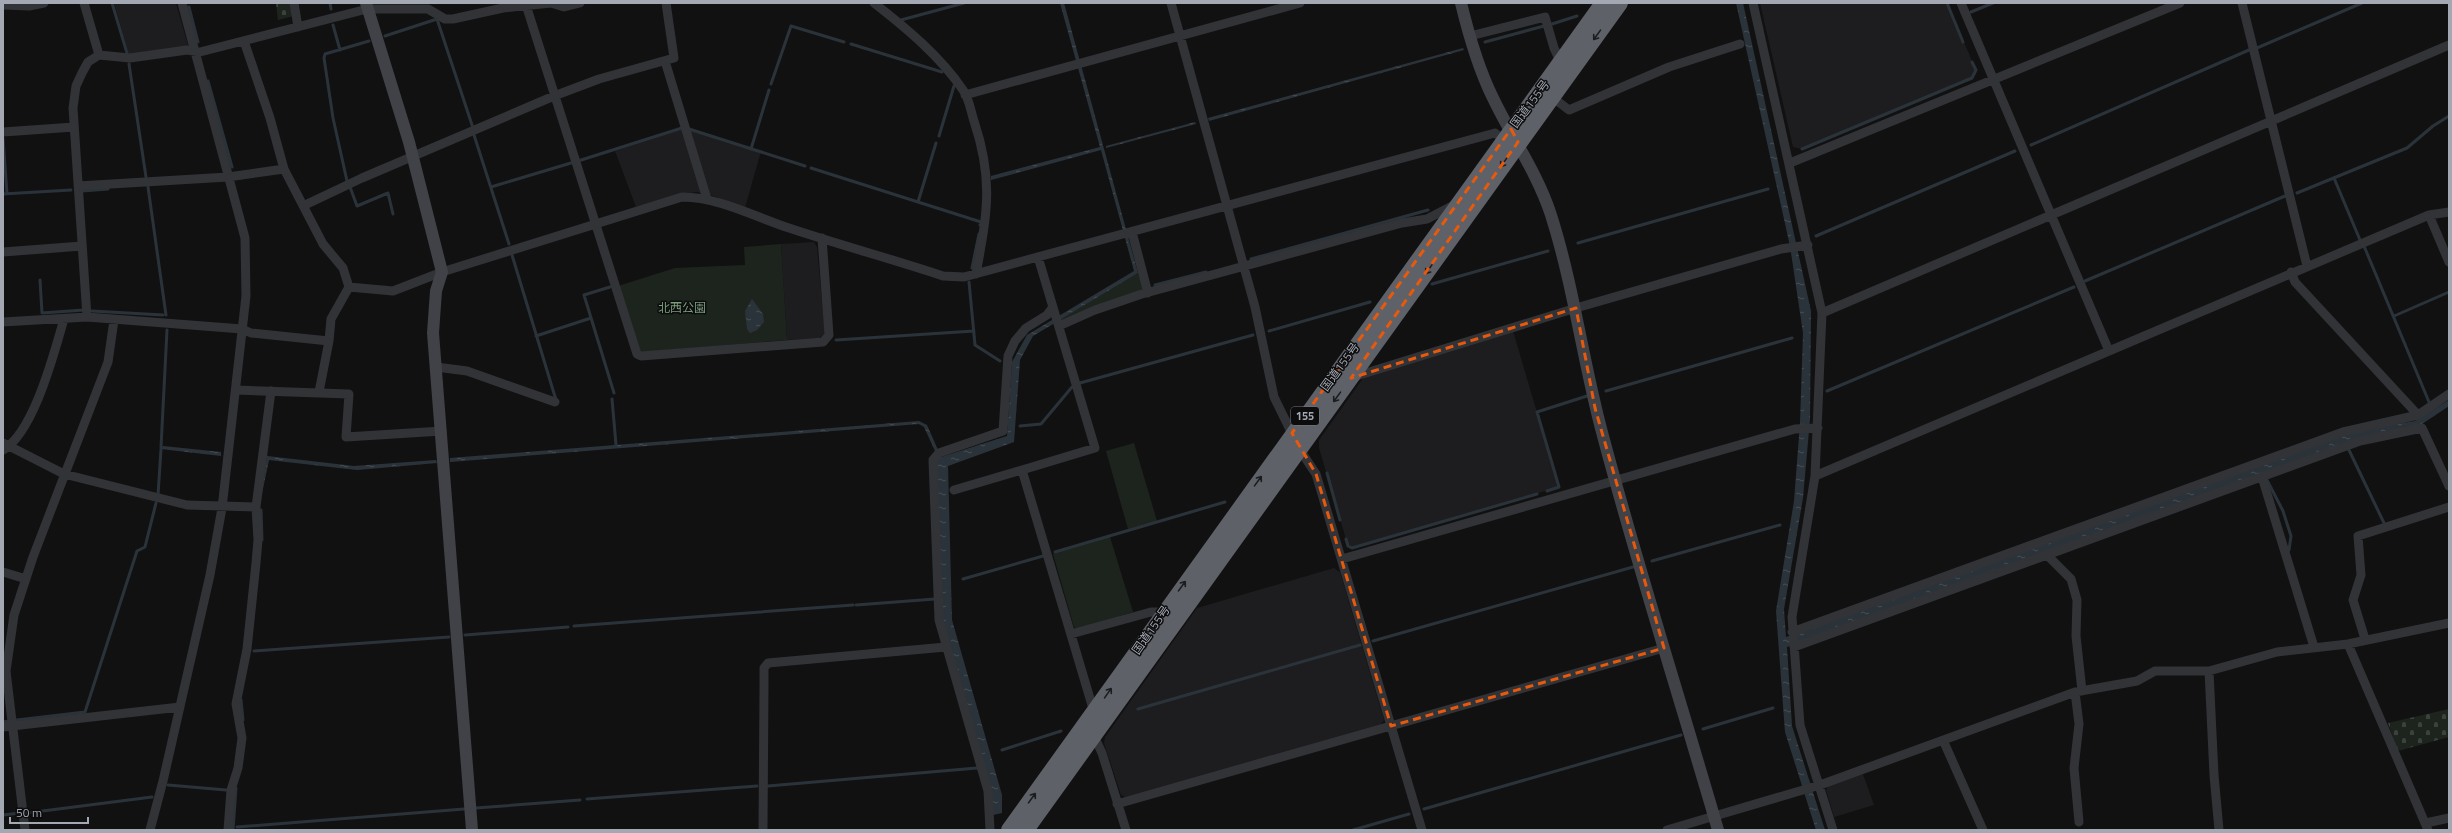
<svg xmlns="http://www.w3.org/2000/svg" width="2452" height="833" viewBox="0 0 2452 833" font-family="'Titillium Web','Noto Sans JP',sans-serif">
<defs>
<pattern id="cemetery-stones" width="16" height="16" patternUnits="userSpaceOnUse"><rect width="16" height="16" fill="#1d241e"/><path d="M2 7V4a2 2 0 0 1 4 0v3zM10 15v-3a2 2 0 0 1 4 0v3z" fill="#3b413c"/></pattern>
<pattern id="water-ripples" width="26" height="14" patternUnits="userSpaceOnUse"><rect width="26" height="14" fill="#2b333a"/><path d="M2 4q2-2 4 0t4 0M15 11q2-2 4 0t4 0" fill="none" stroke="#474e54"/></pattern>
</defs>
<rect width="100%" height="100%" fill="#111112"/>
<path fill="#1d1d1f" d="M114,3H176L188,45L185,48L129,55Z
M1760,3H1947L1976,70L1972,78L1802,149L1793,147Z
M687,127L761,151L745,208L708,194Z
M683,129L704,194L697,192L680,194L636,207L615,151Z
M814,242L817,247L825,333L819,338L787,340L781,244Z
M1513,331L1559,487L1352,548L1348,546L1319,448V440L1366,374Z
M1334,568L1340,572L1384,720L1381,724L1127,798L1121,795L1104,743L1105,737L1197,608Z
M1863,774L1874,805L1834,817L1826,790L1829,785Z"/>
<path fill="#1d241e" d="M781,244L787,340L643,352L638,349L618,286L675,268L745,265L744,247Z
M1138,273L1145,290L1062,323L1061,319Z
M1134,443L1157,521L1128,529L1106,451Z
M1110,537L1133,612L1078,629L1074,627L1053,554Z"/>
<path fill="url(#cemetery-stones)" d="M276,3H290L293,16L278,20Z
M2449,709V737L2398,751L2388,723Z"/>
<path fill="url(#water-ripples)" d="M1060,3H1064L1138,273L1033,336L1020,360L1014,442L948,466L952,620L1002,795V813L993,815L941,622L935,459L1007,436L1012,362L1027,335L1134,271L1101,150L991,180V176L1100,147Z
M1736,3H1743L1811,311L1810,419L1803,498L1784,609L1786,637L2356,431L2415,421L2449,400V406L2419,426L2359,438L1787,647L1792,726L1825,830H1816L1785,732L1776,611L1794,501L1800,423L1803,333L1790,246Z
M1463,48L1464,50L1209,121L1208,118Z
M1195,122L1196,124L1106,148V146Z
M752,299L763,314L764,322L757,330L750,333L747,329L745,311Z
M919,421L927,425L938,450L935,451L924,427L919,424L450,462V458Z
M163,446L221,452V456L161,449Z
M267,456L354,466L436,460L437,463L357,470L269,460L261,498Z"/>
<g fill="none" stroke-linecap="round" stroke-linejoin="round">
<path stroke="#2b333a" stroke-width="3" d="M112,3L127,53
M330,3L331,9
M1947,3L1963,42
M189,7L198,42
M1971,12L1993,3
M901,20L964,3
M1552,24L1577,16
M333,25L340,50
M385,36L437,19L473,128
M1485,42L1544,26
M851,44L942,72
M2257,48L2362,3
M129,64L146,177
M208,81L232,167
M771,84L791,26L844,42
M689,129L805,166
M474,135L509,244
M939,136L954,86
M3,138L7,194
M2031,145L2249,50
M751,149L769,90
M1802,149L1972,78L1976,70L1972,62
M578,161L682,128
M811,168L981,222L980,225
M2334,178L2360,240
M347,181L333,118L324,58L325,54L369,41
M148,187L166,315
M350,187L357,206L388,193L393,214
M491,187L571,163
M82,191L108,189
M2297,193L2407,148L2433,126L2449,116
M3,194L71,190
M918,202L936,143
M1816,236L2015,151
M1578,243L1768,189
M2364,246L2429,402
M512,255L556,400
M1251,259L1428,210
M972,268L979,234
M40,280L42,313L84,310
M2085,281L2285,196
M969,282L975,345L1000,361
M1432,284L1548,251
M1155,285L1206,272
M610,287L584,295L614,393
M92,311L163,315
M2394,316L2449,292
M1269,331L1370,302
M536,336L591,318
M836,340L974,331
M1080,383L1253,335
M1606,391L1792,338
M1827,391L2074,287
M612,399L616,445
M1020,426L1041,424L1072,387
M161,447L167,330
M2348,448L2384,523
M1327,473L1340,520
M2267,480L2283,511L2291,536L2289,550
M1547,491L1559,487L1537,412L1587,396
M158,495L161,449
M261,510L262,540
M1346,539L1348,546L1352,548L1537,494
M1055,552L1225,502
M1652,561L1780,525
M963,579L1043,556
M856,605L935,599
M574,626L853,605
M465,635L568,627
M1373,641L1633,567
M254,651L449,637
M241,700L243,720
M1138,709L1360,645
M17,720L85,712L137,551L145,547L156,503
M3,722L9,721
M1703,729L1773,708
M1002,750L1061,731
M168,785L226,790
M768,786L977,768
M587,799L757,786
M476,808L580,800
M1424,809L1681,735
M27,813L152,797
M3,815L20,813
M237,827L464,809
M233,830L236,788
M1353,830L1409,814"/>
<path stroke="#323337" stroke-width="9" d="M84,3L99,55
M294,3L298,27
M874,3C906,28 940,56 963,90C969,98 971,112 974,121C994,181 987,214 976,274
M1171,3L1255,307L1274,397L1300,450L1316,474L1422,830
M1753,3L1822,313L1815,476L1792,617L1800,725L1833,830
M1961,3L2109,351
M2242,3L2307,266
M3,5L29,6L44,3
M526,5L637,354L641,356L823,342L829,335L822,238
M1470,36L1545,17L1554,48L1561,63
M244,41L270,118L284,169L323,244L343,268L349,287
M665,61L707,199
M965,95L1300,3
M1552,97L1569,110L1669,67L1740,44
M3,132L74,127
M1790,163L2180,3
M78,186L228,177L284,169
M305,205L362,178L554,96L599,79L674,58L666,3
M2429,215L2449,262
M1132,232L1148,293
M3,252L82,246
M1038,257L1095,448L1022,470L1094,712
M2291,272L2295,282L2418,415L2449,394
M1822,313L2449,45
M87,317L73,108L76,86L82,73L88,62L99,55L130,58L187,50L200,52L367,9H428L445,19H453L503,8L551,3L564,7L580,3
M3,322L87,317L242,329L251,333L329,341L331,319L349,287L393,291L442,272L682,197C719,197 755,217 789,228C840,245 892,259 943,276L964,277L1495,133L1503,139
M1059,326L1095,310L1142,294L1402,223L1427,219L1454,205
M436,367L467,371L555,402
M1353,377L1576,308L1781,249L1808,245
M236,390L349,394L346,437L442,431
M319,392L329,341
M3,443L64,474L187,505L256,507L258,540L256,563L247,649L236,704L242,738L238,768L231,790L228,830
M3,450C34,432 54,353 64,319
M1815,476L2429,215L2449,212
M2262,477L2314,647
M954,490L1022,470
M256,507L271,391
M2047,555L2071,579L2077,600L2076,636L2082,691
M1342,559L1795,429L1818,428
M3,572L26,579
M1792,632L2343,432L2418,415
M1071,634L1151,612H1164
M2365,639L2353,600L2361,575L2358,536L2449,507
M2348,644L2428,830
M1794,647L2360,441L2422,428L2449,486
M2209,671L2214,775L2219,830
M2075,692L2079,724L2074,768L2079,822
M3,727L180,707
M1094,736L1102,753L1126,830
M1943,740L1983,830
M1117,804L1664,648
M2426,823L2449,818
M25,830L6,671L14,615L33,557L108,362L114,320
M150,830L163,781L210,575L222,508L246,296L245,238L182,3
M763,830L764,685V668L768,663L946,647
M990,830L988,791L939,620L933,460L939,453L1003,431L1008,356L1015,341L1026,328L1047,315L1053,307
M1667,830L1820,785L2075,692L2137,681L2155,671H2209L2277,652L2348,644L2449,623"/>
<path stroke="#404247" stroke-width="12" d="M366,3L409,142L442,272L436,291L433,333L472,830
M1461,3C1469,36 1478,68 1493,98C1512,138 1537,172 1551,215C1574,287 1583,363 1603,436C1638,568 1680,699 1718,830"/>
<path stroke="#5e6168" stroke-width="16" d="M1009,830L1603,3
M1026,830L1620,3"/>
</g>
<defs><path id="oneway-shaft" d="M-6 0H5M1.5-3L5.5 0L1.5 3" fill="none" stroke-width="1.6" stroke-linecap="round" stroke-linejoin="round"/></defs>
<g stroke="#1c1d1f">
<use href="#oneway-shaft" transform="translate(1597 35) rotate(126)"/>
<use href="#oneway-shaft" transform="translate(1504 162) rotate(125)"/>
<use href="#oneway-shaft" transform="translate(1429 269) rotate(125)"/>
<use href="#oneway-shaft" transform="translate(1337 397) rotate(126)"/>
<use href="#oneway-shaft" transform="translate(1258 481) rotate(-54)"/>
<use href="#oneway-shaft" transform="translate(1182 586) rotate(-54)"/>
<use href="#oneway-shaft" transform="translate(1108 693) rotate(-55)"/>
<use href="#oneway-shaft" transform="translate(1032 798) rotate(-54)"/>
</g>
<path fill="none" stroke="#e8590c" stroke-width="3" stroke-dasharray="8 5" stroke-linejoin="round" d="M1511,129L1518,142L1351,378L1576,308L1595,408L1664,648L1391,726L1316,474L1292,433Z"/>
<g text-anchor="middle" stroke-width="3" stroke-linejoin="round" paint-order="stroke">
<rect fill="#0c0c0d" stroke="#767980" stroke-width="1" x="1291" y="407" width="28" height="18" rx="3"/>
<g font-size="11" font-weight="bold" fill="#a3a8b2">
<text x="1305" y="420">155</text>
</g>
<g font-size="12" fill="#a3a8b2" stroke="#0c0c0d">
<text transform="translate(1530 104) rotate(-53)" y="4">国道155号</text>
<text transform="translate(1340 367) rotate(-54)" y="4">国道155号</text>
<text transform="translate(1151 630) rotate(-55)" y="4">国道155号</text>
</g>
<g font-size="12" fill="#7a9c7c" stroke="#0c0c0d">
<text x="682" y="312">北西公園</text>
</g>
</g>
<rect width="2452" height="833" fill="none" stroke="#a3a8b2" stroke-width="8"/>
<path d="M10 817v6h78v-6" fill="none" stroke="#a3a8b2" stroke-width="2"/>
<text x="16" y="817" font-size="12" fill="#a3a8b2" stroke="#0c0c0d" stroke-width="3" paint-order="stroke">50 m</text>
</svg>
